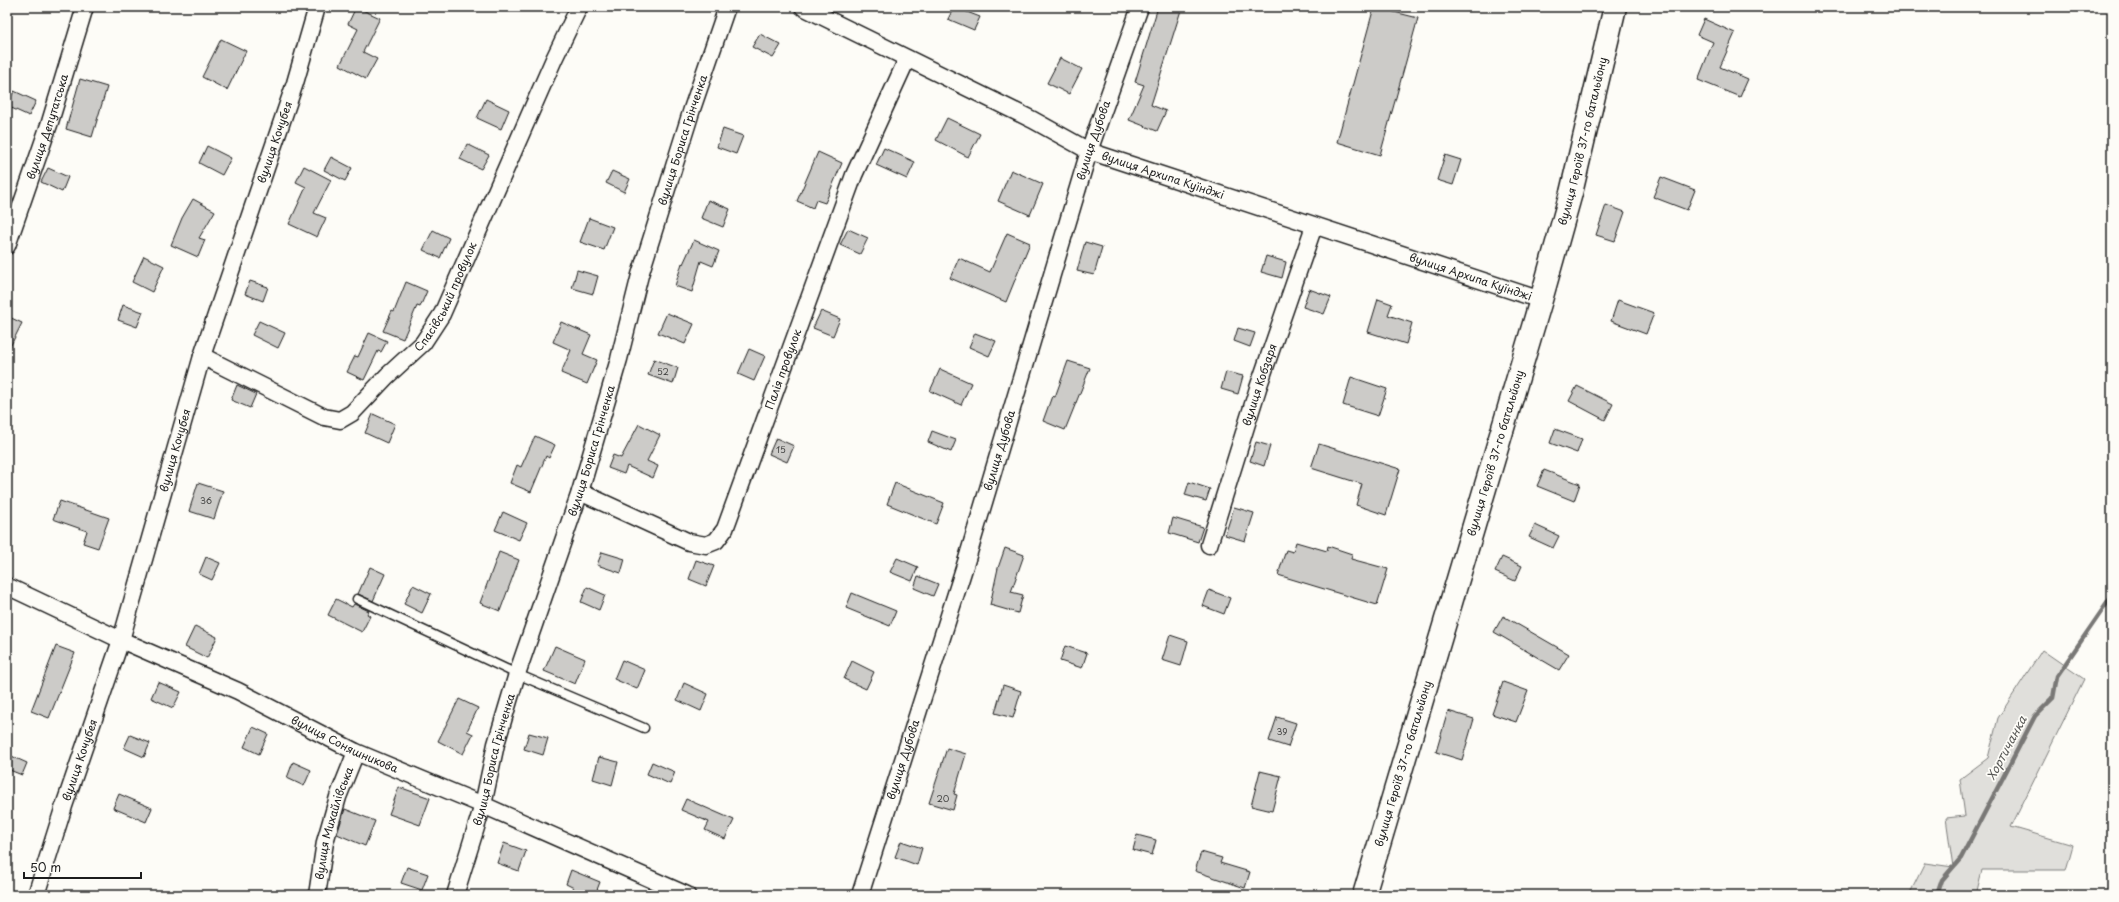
<svg xmlns="http://www.w3.org/2000/svg" width="2119" height="902" viewBox="0 0 2119 902" font-family="'Playpen Sans',sans-serif">
<rect width="100%" height="100%" fill="#fdfcf7"/>
<filter id="ink" filterUnits="userSpaceOnUse"><feTurbulence type="fractalNoise" baseFrequency=".025" numOctaves="2"/><feDisplacementMap in="SourceGraphic" scale="8" xChannelSelector="R" yChannelSelector="G"/><feConvolveMatrix kernelMatrix="1 2 1 2 8 2 1 2 1" color-interpolation-filters="sRGB"/></filter>
<g filter="url(#ink)">
<path fill="#e0dfdb" stroke="#7e7e7c" d="M2042,650L2084,679L2011,827L2073,845L2066,870H1982L1976,895H1909L1925,863L1953,867L1946,818L1965,816L1960,779L1988,758L1998,718Z"/>
<g fill="none" stroke-linecap="round" stroke-linejoin="round">
<path stroke="#797876" stroke-width="4.5" d="M1937,895L1942,880L1961,858L2035,716L2053,698L2057,676L2112,596"/>
</g>
<path fill="#cccbc8" stroke="#1c1c1c" d="M356,7L380,18L363,52L377,59L366,79L340,65L358,29L348,24Z
M954,7L980,17L974,30L948,19Z
M1158,7H1182L1151,105L1166,111L1157,131L1129,120L1144,85L1135,82Z
M1374,7L1418,18L1380,155L1337,142Z
M1704,19L1735,33L1720,67L1748,79L1740,97L1698,80L1713,42L1697,35Z
M760,34L781,45L773,58L752,47Z
M221,39L246,51L227,90L202,77Z
M1060,58L1082,69L1069,94L1047,83Z
M80,79L107,87L92,137L66,129Z
M14,91L36,101L29,116L7,106Z
M486,99L509,110L501,129L477,118Z
M947,118L980,134L968,157L936,140Z
M723,129L743,136L736,154L717,147Z
M467,144L489,155L481,169L460,159Z
M207,146L231,158L222,175L199,163Z
M884,148L915,162L907,179L876,165Z
M818,152L842,163L825,203L816,200L813,208L797,201Z
M1445,155L1461,160L1453,185L1437,180Z
M331,157L352,168L345,181L324,170Z
M304,166L331,180L314,213L326,218L317,237L289,224L306,187L296,182Z
M48,168L68,177L62,192L41,182Z
M1011,170L1043,184L1030,215L998,201Z
M612,171L630,179L624,192L606,183Z
M1661,177L1695,190L1687,210L1653,197Z
M193,199L215,211L199,238L205,240L198,257L171,245L182,218Z
M708,200L730,209L723,227L701,218Z
M1606,205L1625,212L1615,241L1596,235Z
M589,218L613,227L604,250L580,242Z
M848,229L868,238L860,254L840,245Z
M433,230L449,238L440,258L423,250Z
M1007,233L1030,243L1006,302L950,278L959,258L990,272Z
M694,240L719,251L713,266L701,261L692,292L675,286L682,263L683,264Z
M1085,242L1102,247L1094,275L1077,271Z
M144,256L164,266L152,292L132,282Z
M1266,256L1286,262L1282,278L1261,272Z
M577,270L598,276L593,294L572,288Z
M250,281L268,287L263,301L245,294Z
M406,282L427,291L420,307L417,306L403,339L383,331L392,311L394,312Z
M1309,289L1331,297L1324,314L1303,307Z
M1378,299L1392,304L1388,315L1412,323L1406,344L1368,332Z
M1618,300L1654,313L1646,334L1611,321Z
M123,305L143,312L137,327L118,320Z
M821,311L840,319L833,336L813,328Z
M667,313L694,324L685,344L658,333Z
M7,316L22,323L7,353Z
M259,321L285,333L278,348L252,335Z
M561,322L591,335L583,354L597,360L587,384L561,373L571,350L553,342Z
M1238,328L1255,333L1250,347L1234,341Z
M369,333L387,341L381,352L378,351L364,380L347,372L355,356L358,357Z
M975,333L996,341L989,356L969,347Z
M749,349L765,356L754,381L738,374Z
M654,359L678,368L673,384L648,375Z
M1068,361L1090,368L1065,430L1043,421L1052,396L1055,397Z
M940,369L971,383L961,405L930,391Z
M1226,372L1243,376L1238,394L1221,389Z
M1351,377L1387,389L1378,416L1343,405Z
M237,385L256,394L250,408L231,400Z
M1577,386L1613,404L1605,420L1569,401Z
M373,414L395,424L387,443L365,433Z
M639,424L660,435L647,461L658,466L653,478L627,466L624,474L608,468L613,455L621,458Z
M1555,429L1582,439L1577,453L1550,443Z
M932,431L956,440L951,452L928,442Z
M535,436L555,445L549,458L546,456L531,492L510,483L517,465L521,467Z
M776,438L794,446L787,462L769,454Z
M1256,442L1270,446L1264,466L1250,461Z
M1319,444L1400,469L1386,515L1356,505L1362,484L1311,468Z
M1544,470L1580,484L1574,501L1537,486Z
M1189,482L1210,489L1206,501L1185,495Z
M198,483L223,491L214,519L189,511Z
M895,483L944,503L936,524L887,504Z
M60,501L109,518L98,548L83,543L87,531L53,519Z
M1234,507L1254,513L1245,541L1225,535Z
M503,512L527,523L519,540L495,530Z
M1173,518L1203,527L1198,542L1169,533Z
M1535,525L1559,536L1553,548L1529,537Z
M1296,542L1327,551L1328,546L1352,554L1351,559L1388,569L1377,605L1278,575L1286,550L1293,552Z
M1005,548L1024,555L1011,592L1023,595L1018,613L990,605L998,568Z
M499,552L519,560L500,611L480,603Z
M602,552L625,559L621,573L597,565Z
M206,557L220,563L212,580L199,574Z
M1502,557L1522,566L1515,581L1495,572Z
M897,558L918,567L912,581L890,572Z
M696,560L714,566L706,586L689,579Z
M370,567L385,574L373,601L358,594Z
M918,576L938,584L933,596L914,588Z
M413,585L431,594L422,613L404,604Z
M587,587L605,595L599,610L581,602Z
M1209,590L1230,598L1224,614L1203,606Z
M852,593L896,611L890,626L846,608Z
M336,599L352,607L354,604L369,611L367,614L370,616L362,632L328,615Z
M1503,616L1569,654L1559,670L1494,632Z
M195,626L217,637L207,658L185,647Z
M1170,635L1188,641L1181,666L1162,660Z
M56,646L75,653L49,718L31,711Z
M555,646L585,659L575,684L544,671Z
M1065,646L1087,653L1082,668L1060,661Z
M622,660L645,670L637,689L614,679Z
M852,661L874,672L866,689L844,679Z
M158,682L181,692L173,708L151,698Z
M1503,682L1528,691L1516,722L1492,714Z
M684,683L708,694L701,711L677,700Z
M1003,685L1021,691L1013,718L995,713Z
M459,699L478,708L467,731L473,734L463,754L438,741Z
M1448,711L1474,719L1462,760L1436,752Z
M1277,717L1296,723L1288,747L1269,741Z
M253,727L268,734L259,754L244,747Z
M529,733L548,738L543,755L524,749Z
M130,735L150,743L144,757L124,748Z
M947,748L966,754L954,794L957,795L953,810L929,803Z
M7,754L27,763L22,775L7,769Z
M599,757L618,762L612,785L593,779Z
M293,762L311,770L304,786L287,778Z
M652,762L675,772L670,784L647,774Z
M1260,771L1281,776L1272,811L1251,806Z
M399,787L430,798L420,825L389,814Z
M119,794L152,808L146,822L113,808Z
M686,799L734,820L725,839L705,830L709,822L681,810Z
M345,809L375,821L365,846L337,834Z
M1137,835L1156,840L1152,855L1133,850Z
M901,841L922,848L917,865L895,857Z
M504,843L526,851L519,871L497,863Z
M1201,852L1222,858L1220,863L1250,872L1245,888L1195,871Z
M407,867L428,874L422,890L401,883Z
M571,870L600,882L595,895H571L574,888L566,884Z"/>
<g fill="none" stroke-linecap="round" stroke-linejoin="round">
<defs>
<path id="lane" d="M357,599L517,674L644,728"/>
<g id="street">
<path id="s1" d="M803,7L1033,120L1089,151L1541,300"/>
<path id="s2" d="M7,246L50,122L85,7"/>
<path id="s3" d="M202,356L324,417L340,420L352,413L387,376L423,343L442,314L554,59L579,7"/>
<path id="s4" d="M580,492L689,542L706,545L716,541L725,529L854,175L907,59"/>
<path id="s5" d="M1209,545L1258,388L1314,226"/>
<path id="s6" d="M7,586L121,640L238,691L356,752L483,805L687,895"/>
<path id="s7" d="M36,895L64,806L121,640L202,356L295,83L317,7"/>
<path id="s8" d="M317,895L325,842L338,797L356,752"/>
<path id="s9" d="M455,895L483,805L496,744L517,674L580,492L619,359L640,275L692,109L727,7"/>
<path id="s10" d="M860,895L967,559L1089,151L1140,7"/>
</g>
<g id="secondary">
<path id="s11" d="M1364,895L1541,300L1571,193L1615,7"/>
</g>
</defs>
<use href="#lane" stroke="#1c1c1c" stroke-width="11"/>
<use href="#street" stroke="#1c1c1c" stroke-width="19"/>
<use href="#secondary" stroke="#1c1c1c" stroke-width="25"/>
<use href="#lane" stroke="#fdfcf7" stroke-width="8"/>
<use href="#street" stroke="#fdfcf7" stroke-width="16"/>
<use href="#secondary" stroke="#fdfcf7" stroke-width="22"/>
</g>
</g>
<g text-anchor="middle" stroke-width="3.5" stroke-linejoin="round" paint-order="stroke">
<g font-size="9" fill="#484847">
<text x="663" y="375">52</text>
<text x="781" y="453">15</text>
<text x="206" y="504">36</text>
<text x="1282" y="735">39</text>
<text x="943" y="802">20</text>
</g>
<g font-size="11" fill="#1c1c1c" stroke="#fdfcf7">
<text dy="4" stroke="none"><textPath href="#s2" startOffset="126">вулиця Депутатська</textPath></text>
<text dy="4" stroke="none"><textPath href="#s9" startOffset="789">вулиця Бориса Грінченка</textPath></text>
<text dy="4" stroke="none"><textPath href="#s10" startOffset="790">вулиця Дубова</textPath></text>
<text dy="4" stroke="none"><textPath href="#s11" startOffset="785">вулиця Героїв 37-го батальйону</textPath></text>
<text dy="4" stroke="none"><textPath href="#s7" startOffset="790">вулиця Кочубея</textPath></text>
<text dy="4" stroke="none"><textPath href="#s1" startOffset="398">вулиця Архипа Куїнджі</textPath></text>
<text dy="4" stroke="none"><textPath href="#s1" startOffset="722">вулиця Архипа Куїнджі</textPath></text>
<text dy="4" stroke="none"><textPath href="#s3" startOffset="318">Спасівський провулок</textPath></text>
<text dy="4" stroke="none"><textPath href="#s4" startOffset="333">Палія провулок</textPath></text>
<text dy="4" stroke="none"><textPath href="#s5" startOffset="168">вулиця Кобзаря</textPath></text>
<text dy="4" stroke="none"><textPath href="#s7" startOffset="466">вулиця Кочубея</textPath></text>
<text dy="4" stroke="none"><textPath href="#s9" startOffset="465">вулиця Бориса Грінченка</textPath></text>
<text dy="4" stroke="none"><textPath href="#s10" startOffset="466">вулиця Дубова</textPath></text>
<text dy="4" stroke="none"><textPath href="#s11" startOffset="461">вулиця Героїв 37-го батальйону</textPath></text>
<text dy="4" stroke="none"><textPath href="#s6" startOffset="373">вулиця Соняшникова</textPath></text>
<text dy="4" stroke="none"><textPath href="#s7" startOffset="142">вулиця Кочубея</textPath></text>
<text dy="4" stroke="none"><textPath href="#s9" startOffset="141">вулиця Бориса Грінченка</textPath></text>
<text dy="4" stroke="none"><textPath href="#s10" startOffset="142">вулиця Дубова</textPath></text>
<text dy="4" stroke="none"><textPath href="#s11" startOffset="137">вулиця Героїв 37-го батальйону</textPath></text>
<text dy="4" stroke="none"><textPath href="#s8" startOffset="74">вулиця Михайлівська</textPath></text>
</g>
<g font-size="12" font-style="italic" fill="#5a5a58" stroke="#fdfcf7">
<text transform="translate(2007 748) rotate(-62)" y="4">Хортичанка</text>
</g>
</g>
<rect width="2119" height="902" fill="none" stroke="#fdfcf7" stroke-width="24"/>
<rect x="12" y="12" width="2095" height="878" fill="none" stroke="#1c1c1c" stroke-width="1.5" filter="url(#ink)"/>
<path d="M24 872v6h117v-6" fill="none" stroke="#1c1c1c" stroke-width="2"/>
<text x="30" y="872" font-size="12" fill="#1c1c1c" stroke="#fdfcf7" stroke-width="3" paint-order="stroke">50 m</text>
</svg>
